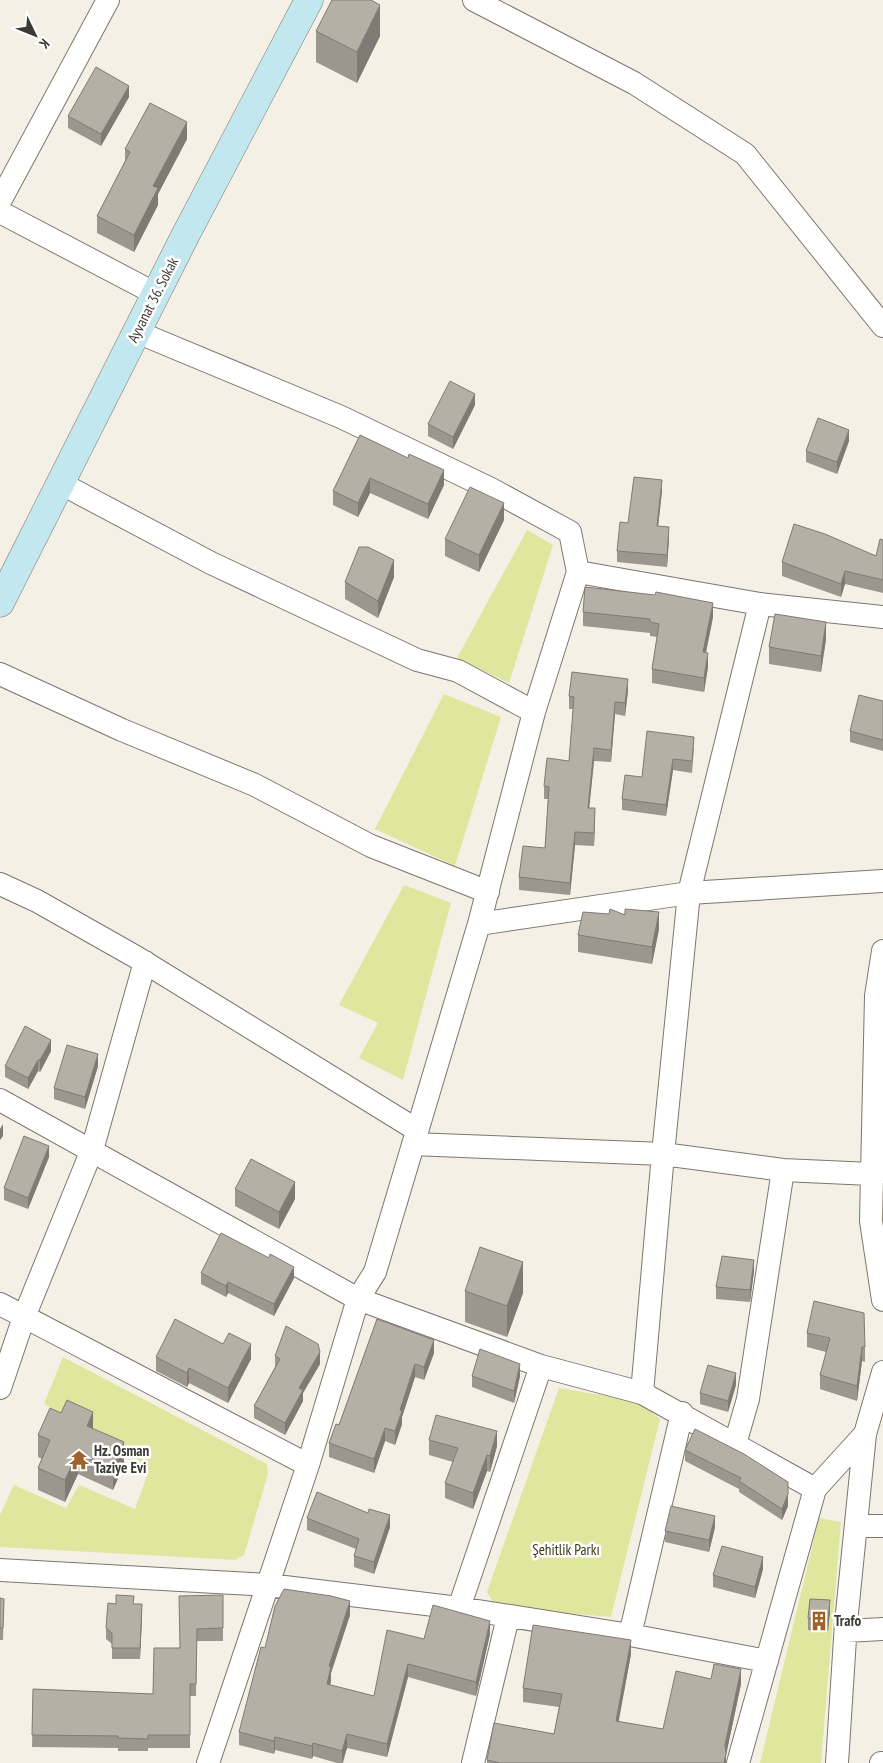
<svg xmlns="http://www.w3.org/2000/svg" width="883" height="1763" viewBox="0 0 883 1763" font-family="'PT Sans Narrow',sans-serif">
<rect width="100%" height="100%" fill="#f5f0e5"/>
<path fill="#dfe69e" d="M527,530L553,545L509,683L457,658Z
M444,694L501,717L455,866L375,829Z
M404,885L451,903L403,1080L359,1058L378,1023L339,1005Z
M63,1357L267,1464L268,1474L244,1555L235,1560L0,1547V1515L14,1485L66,1508L79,1485L135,1509L149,1470L97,1443L102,1434L44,1404Z
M559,1388L637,1401L660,1419L611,1617L496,1607L487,1592Z
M819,1518L841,1522L821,1763H760Z"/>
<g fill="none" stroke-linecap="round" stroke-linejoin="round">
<defs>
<path id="street" d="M474,0L634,83L745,154L883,326
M0,201L108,0
M0,212L156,294
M137,332L341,417L491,489L570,532L578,572
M60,483L211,563L417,660L458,671L534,712
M0,674L122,730L255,785L371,846L488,892
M0,884L37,901L136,957L417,1130
M479,924L689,893L883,881
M883,951L876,996L871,1221L883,1300
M0,1100L358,1299L541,1366L642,1393L815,1489
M413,1144L663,1154L783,1170L871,1174L883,1172
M0,1304L308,1465
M0,1388L24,1317L92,1150L145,962
M642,1393L663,1154L689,893L760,604
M735,1444L748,1399L783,1170
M857,1526H883
M0,1570L268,1585L459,1608L630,1635L767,1661
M459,1608L541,1366
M846,1631L883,1629
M630,1635L682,1413
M208,1763L308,1465L358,1299L375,1272L479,924L534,712L578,572L760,604L883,617
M473,1763L508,1617
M738,1763L815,1489L865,1434
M837,1763L846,1623L865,1434L883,1372
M881,1763H883"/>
<path id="secondary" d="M0,603L185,236L309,0"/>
</defs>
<use href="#street" stroke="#7b776d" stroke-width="24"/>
<use href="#secondary" stroke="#7b776d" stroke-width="29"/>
<use href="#street" stroke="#fff" stroke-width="22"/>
<use href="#secondary" stroke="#c2e7ef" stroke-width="28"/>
</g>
<path fill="#9c978e" d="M316,31L380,36L357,83L316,62Z
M129,97L101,146L68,128V116Z
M187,139L158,194V205L134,252L97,233V216L125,161V149Z
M475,405L453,449L428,436V424Z
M360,435L444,485L428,519L370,493L358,517L333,505V491Z
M849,441L837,474L806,462V451Z
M662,491L658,526L669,538L667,567L617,562V551L628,523Z
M504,520L479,572L445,556V539Z
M883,540V593L845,584L841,597L782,576V562L876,556Z
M394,577L378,618L345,599V582Z
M583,612L713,617L706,653L708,667L704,692L652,683V669L657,637L650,636V633L583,626Z
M826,639L821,672L769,664V647Z
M628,691L625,716L615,714L611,762L594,761L589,808L595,821L594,846L575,845L570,895L519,890V877L545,848L548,799H544V786L569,761L573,709H569V696Z
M883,701V751L850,742V731Z
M647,731L694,748L692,773L673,770L666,816L622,810V799L642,777Z
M659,929L652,964L578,952V935Z
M51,1051L40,1072L38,1071L28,1089L5,1077V1066Z
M98,1066L85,1109L54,1099V1088Z
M49,1157L28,1209L4,1200V1188Z
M235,1189L295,1199L279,1229L235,1206Z
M754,1271L750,1302L716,1299V1287Z
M201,1273L294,1278L274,1316L228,1293L226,1297L201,1284Z
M465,1291L523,1293L507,1337L465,1322Z
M377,1319L434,1353L424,1380L415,1377L402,1417V1424L395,1445L385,1441L374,1473L329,1457V1443L339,1425Z
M807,1333L865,1347V1362L862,1361L857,1401L820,1389V1375L826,1352L807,1347Z
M223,1344L251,1359L228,1403L189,1383L187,1387L156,1371V1357Z
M275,1356L320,1364L303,1393V1401L285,1435L254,1418V1406L275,1367Z
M472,1376H520L514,1403L472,1387Z
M736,1385L728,1412L700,1404V1393Z
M93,1428L124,1464L113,1490L78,1474L65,1502L38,1490V1468L42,1459L38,1457V1435Z
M695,1429L788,1506L782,1520L739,1492V1489L685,1461V1450Z
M429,1440L497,1446L490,1472L487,1471L473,1509L445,1498V1483L453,1462L429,1455Z
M307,1518L390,1527L374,1574L354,1567V1556L356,1549L307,1530Z
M715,1527L709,1552L665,1542V1531Z
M763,1569L755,1598L713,1587V1575Z
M223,1595V1641H197L196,1696H190V1748H148V1751H118V1748L32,1747L33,1689L153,1694L179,1648Z
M0,1598L4,1599L3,1640H0Z
M116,1604L142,1615L140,1659H112V1644L106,1639V1628Z
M830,1611L828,1631L808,1630V1618Z
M350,1615L331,1673V1681L330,1685L374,1696L424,1639L490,1634L476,1696L408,1677L387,1757L347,1748L343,1763H337L313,1756L312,1759L275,1750L274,1754L239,1745V1732L265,1648Z
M631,1654L618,1722L663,1729L711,1679L741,1684L726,1755V1763H487V1760L554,1734L559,1707L523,1702V1688Z"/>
<path fill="#7f7b74" d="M380,5V36L357,83V52Z
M129,86V97L101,146V134Z
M187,122V139L158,194V205L134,252V235L153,186Z
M475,394V405L453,449V437Z
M849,430V441L837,474V462Z
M444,470V485L428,519V504Z
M370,478V493L358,517V503Z
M662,480V491L657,537V526Z
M504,503V520L479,572V555Z
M669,527V538L667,567V555Z
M394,560V577L378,618V601Z
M845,571V584L841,597V584Z
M713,603V617L703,666V652Z
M826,622V639L821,672V656Z
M708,653V667L704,692V678Z
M628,679V691L625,716V703Z
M615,702V714L611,762V750Z
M594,748V761L588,820V808Z
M673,759V770L666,816V805Z
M595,808V821L594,846V833Z
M575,832V845L570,895V883Z
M659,912V929L652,964V947Z
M51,1040V1051L40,1072V1060Z
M98,1054V1066L85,1109V1097Z
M38,1060V1071L28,1089V1078Z
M3,1124V1136L0,1140V1129Z
M49,1146V1157L28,1209V1198Z
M295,1182V1199L279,1229V1212Z
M754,1260V1271L750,1302V1290Z
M523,1262V1293L507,1337V1306Z
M294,1267V1278L274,1316V1304Z
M228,1282V1293L226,1297V1286Z
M434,1340V1353L424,1380V1367Z
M251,1344V1359L228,1403V1388Z
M862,1347V1361L857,1401V1386Z
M320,1352V1364L303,1393V1401L285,1435V1423L299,1388Z
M415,1364V1377L402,1417V1424L395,1445V1431L400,1410Z
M520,1364V1376L514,1403V1391Z
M189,1368V1383L187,1387V1373Z
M736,1373V1385L728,1412V1401Z
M93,1412V1434L87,1426Z
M385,1428V1441L374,1473V1459Z
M497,1431V1446L490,1472V1456Z
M124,1442V1464L113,1490V1468Z
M78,1452V1474L65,1502V1480Z
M487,1455V1471L473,1509V1493Z
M788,1482V1506L782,1520V1509Z
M390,1515V1527L374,1574V1562Z
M715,1516V1527L709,1552V1540Z
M763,1557V1569L755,1598V1587Z
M830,1600V1611L828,1631V1620Z
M350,1601V1615L331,1673V1681L327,1698V1684L329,1666Z
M142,1604V1615L140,1659V1648Z
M490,1621V1634L476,1696V1682Z
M631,1640V1654L616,1736V1721Z
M408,1664V1677L387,1757V1744Z
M741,1669V1684L726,1755V1763H724L725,1745Z
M347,1734V1748L342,1763V1751Z
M275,1737V1750L274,1754V1741Z
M313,1743V1756L312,1759V1746Z"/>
<path fill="#b5b0a5" stroke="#7f7b74" d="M332,0H371L380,5L357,52L316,31Z
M96,67L129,86L101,134L68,116Z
M150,103L187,122L153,186L158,188L134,235L97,216L130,152L125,149Z
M450,381L475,394L453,437L428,424Z
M818,418L849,430L837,462L806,451Z
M360,435L408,458L409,454L444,470L428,504L370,478L358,503L333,491Z
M634,477L662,480L657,526L669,527L667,555L617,551L620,522L628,523Z
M470,487L504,503L479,555L445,539Z
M794,524L825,534L876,556L880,539L883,540V580L845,571L841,584L782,562Z
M359,547H368L394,560L378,601L345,582Z
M585,587L655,595L656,592L713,603L703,652L708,653L704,678L652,669L659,624L650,622V619L583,612Z
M775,614L826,622L821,656L769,647Z
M572,672L628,679L625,703L615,702L611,750L594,748L588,808H595L594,833L575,832L570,883L519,877L523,846L545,848L549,787L544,786L547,758L569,761L574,697L569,696Z
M859,695L883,701V740L850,731Z
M647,731L694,737L692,761L673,759L666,805L622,799L625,775L642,777Z
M610,909L625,915V909L659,912L652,947L578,935L583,912L609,914Z
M25,1026L51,1040L40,1060H38L28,1078L5,1066Z
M67,1045L98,1054L85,1097L54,1088Z
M24,1136L49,1146L28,1198L4,1188Z
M251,1159L295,1182L279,1212L235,1189Z
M221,1233L269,1258L270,1254L294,1267L274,1304L228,1282L226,1286L201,1273Z
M480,1247L523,1262L507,1306L465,1291Z
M722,1256L754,1260L750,1290L716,1287Z
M814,1301L864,1313L865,1347H862L857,1386L820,1375L830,1338L807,1333Z
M175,1319L223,1344L229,1333L251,1344L228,1388L189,1368L187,1373L156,1357Z
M377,1319L434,1340L424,1367L415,1364L400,1410L402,1411L395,1431L385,1428L374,1459L329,1443L336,1424L339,1425Z
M286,1326L318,1344L320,1352L299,1388L303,1390L285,1423L254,1406L280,1359L275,1356Z
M480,1349L520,1364L514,1391L472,1376Z
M708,1365L736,1373L728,1401L700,1393Z
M67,1400L93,1412L87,1426L124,1442L113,1468L78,1452L65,1480L38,1468L50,1440L38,1435L50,1408L61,1413Z
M436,1415L497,1431L490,1456L487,1455L473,1493L445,1483L458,1448L429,1440Z
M695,1429L744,1454L788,1482V1494L782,1509L739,1481L741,1478L685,1450Z
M317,1492L368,1513L369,1509L390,1515L374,1562L354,1556L359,1539L307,1518Z
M671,1506L715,1516L709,1540L665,1531Z
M722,1546L763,1557L755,1587L713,1575Z
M284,1589L331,1596L350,1601L329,1666L331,1667L327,1684L374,1696L387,1630L424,1639L433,1605L490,1621L476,1682L408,1664L387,1744L347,1734L342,1751L313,1743L312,1746L275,1737L274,1741L239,1732L261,1647L265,1648L275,1606Z
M116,1595L134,1596L133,1604H142L140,1648H112V1633L106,1628L108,1603L116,1604Z
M223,1595V1628L197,1629L196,1684H190V1735H148V1739L118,1738V1736L32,1735L33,1689L153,1694L154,1648H180L179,1596Z
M0,1598L4,1599L3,1628H0Z
M810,1599L830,1600L828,1620L808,1618Z
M533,1625L631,1640L616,1721L663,1729L676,1671L711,1679L714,1664L741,1669L725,1745L726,1754L724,1763H500L487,1760L494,1723L554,1734L562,1694L523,1688Z"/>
<defs>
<symbol id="temple-bare" viewBox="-9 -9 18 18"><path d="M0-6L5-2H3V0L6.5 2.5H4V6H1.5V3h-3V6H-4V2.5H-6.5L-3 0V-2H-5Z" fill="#9f6226" stroke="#fff" stroke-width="2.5" paint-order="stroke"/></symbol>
<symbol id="building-bare" viewBox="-9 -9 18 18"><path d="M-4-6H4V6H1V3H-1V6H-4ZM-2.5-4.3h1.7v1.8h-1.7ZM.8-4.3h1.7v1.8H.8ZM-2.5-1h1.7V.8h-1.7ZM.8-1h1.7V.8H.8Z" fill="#9f6226" stroke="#fff" stroke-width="2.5" paint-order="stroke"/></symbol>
</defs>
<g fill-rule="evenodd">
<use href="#temple-bare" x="65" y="1446" width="28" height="28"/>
<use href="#building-bare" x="805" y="1607" width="28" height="28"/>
</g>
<g text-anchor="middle" stroke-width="5" stroke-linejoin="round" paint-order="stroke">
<g font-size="15" fill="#3b3935" stroke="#fff">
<text transform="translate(153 300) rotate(-63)" y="5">Ayvanat 36. Sokak</text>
</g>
<g font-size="15" font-weight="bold" fill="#3b3935" stroke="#fff" text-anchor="start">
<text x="94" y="1456">Hz. Osman<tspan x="94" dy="17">Taziye Evi</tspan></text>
<text x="834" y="1626">Trafo</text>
</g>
<g font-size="15" fill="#383a12" stroke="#fff">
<text x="566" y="1555">Şehitlik Parkı</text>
</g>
</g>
<g transform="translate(35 35) rotate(133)" stroke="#ffffff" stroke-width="4" paint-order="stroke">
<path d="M0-4L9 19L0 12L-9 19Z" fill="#3b3935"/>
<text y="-8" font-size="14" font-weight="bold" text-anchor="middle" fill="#3b3935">K</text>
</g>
</svg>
